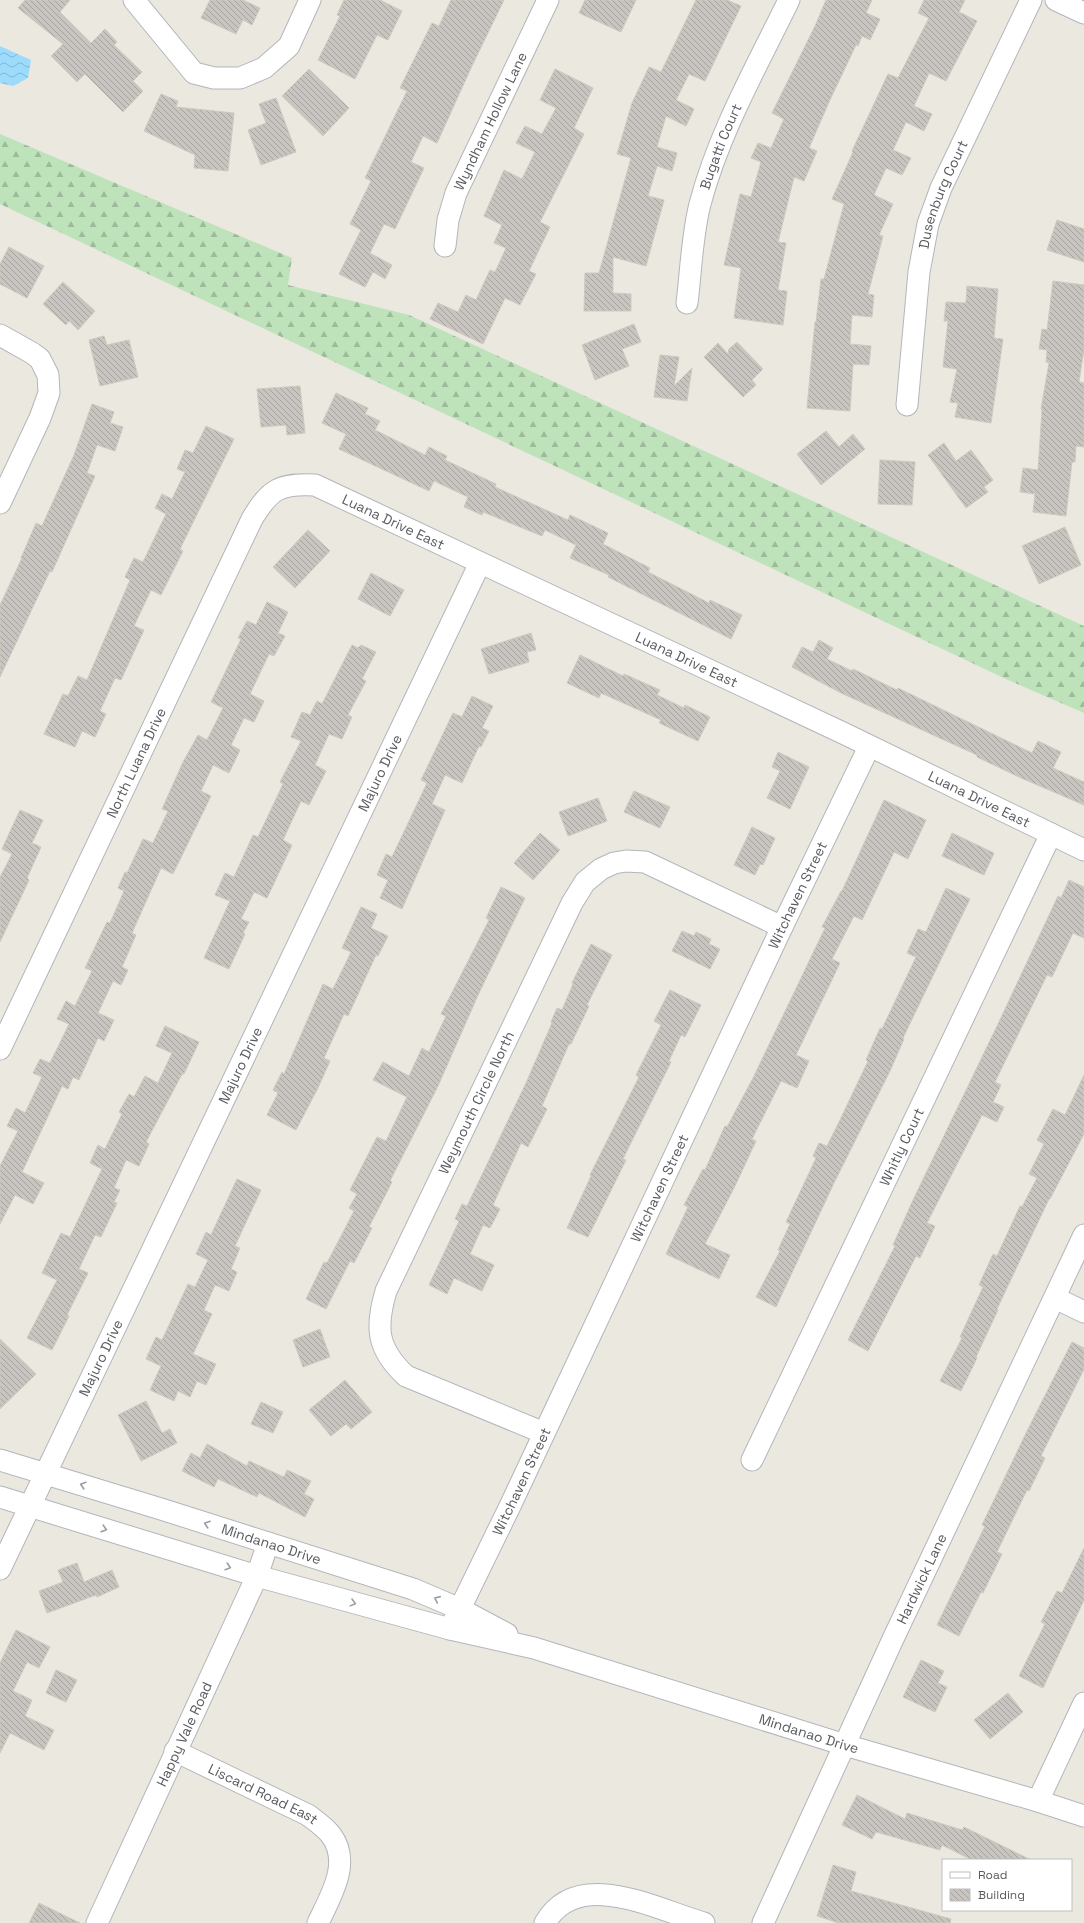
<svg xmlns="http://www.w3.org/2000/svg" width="1084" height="1923" viewBox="0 0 1084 1923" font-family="'Space Grotesk',sans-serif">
<defs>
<pattern id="forest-firs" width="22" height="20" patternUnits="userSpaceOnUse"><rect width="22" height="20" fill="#bee3bb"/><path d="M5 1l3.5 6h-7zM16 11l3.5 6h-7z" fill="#9dbb9b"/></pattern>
<pattern id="water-waves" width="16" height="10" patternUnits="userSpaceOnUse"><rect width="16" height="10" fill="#9ddbfd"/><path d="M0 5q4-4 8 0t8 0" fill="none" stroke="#83b5d0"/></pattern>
<pattern id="building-back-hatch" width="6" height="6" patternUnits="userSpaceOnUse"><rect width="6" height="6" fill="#c8c4bf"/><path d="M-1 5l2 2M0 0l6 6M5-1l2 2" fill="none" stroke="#a5a29f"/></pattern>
</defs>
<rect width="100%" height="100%" fill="#ebe8df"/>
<path fill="url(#forest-firs)" d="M0,134L292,258L288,285L409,315L1084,626V713L1008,680L0,204Z"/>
<path fill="url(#water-waves)" d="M0,46L31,60L28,78L13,86L0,83Z"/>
<path fill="url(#building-back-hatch)" stroke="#d0c9be" d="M25,0H70L60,12L91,43L105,29L117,42L114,45L142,72L133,81L143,91L123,112L85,74L77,82L51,56L63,44L18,8Z
M210,0H243L260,8L252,25L243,20L236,34L201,18Z
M344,0H380L402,11L388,40L377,35L355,79L318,60L340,16L337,15Z
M451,0H504L471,68L437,143L423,136L411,162L424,168L395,229L384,224L370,253L392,265L385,279L373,272L365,287L339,274L361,230L350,224L371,181L365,178L407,91L400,88L432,23L439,26Z
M585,0H636L621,32L579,13Z
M696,0H727L741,6L705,81L689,74L676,100L694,109L686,126L666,116L657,147L677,153L672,171L657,166L648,196L664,200L646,266L613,257V293L631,294V311H584L585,273H599L631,158L617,154L632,103L649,67L661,72Z
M826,0H872L866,13L880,19L870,40L862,36L858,46L856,45L829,102L809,148L817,151L804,181L794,177L778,242L786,243L778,290L787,291L783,325L734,318L741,268L724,265L740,194L751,197L761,162L751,158L758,143L771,148L784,119L772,113L815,26Z
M924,0H965L959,12L977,21L946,81L929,73L914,106L932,114L924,131L906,122L893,150L911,158L902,175L886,168L874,195L893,204L879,235L883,236L868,294L874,295L872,317L852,315L850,344L871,346L869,365L853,364L850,411L807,408L815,322H816L821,279H824L844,204L832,199L853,152L852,151L888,74L898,78L929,18L918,13Z
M309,69L349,108L323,136L282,96Z
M555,69L593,88L574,128L584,134L540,222L550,227L529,271L536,274L520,305L505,298L483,344L430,319L438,303L458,312L466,295L476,300L490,270L495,272L506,248L494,243L502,225L484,216L504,170L522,179L535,152L516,143L525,126L542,134L556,108L540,100Z
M161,94L178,101L176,107L234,113L228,171L194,168L195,155L144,131Z
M276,98L296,152L261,165L248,130L266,123L259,104Z
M1057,220L1084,229V262L1047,250Z
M9,247L44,266L27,298L0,284V264Z
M1053,281L1084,285V349L1079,382L1084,383V447L1076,446L1075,462H1072L1066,516L1033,512L1035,494L1020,492L1023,468L1038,470L1042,410L1041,409L1049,363L1046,362L1047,350L1039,349L1042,329L1047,330Z
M63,282L95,311L78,330L69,321L66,325L43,304Z
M967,286L998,289L994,338L1003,339L991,423L955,417L958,403L950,402L957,369L943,367L948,321H944L946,302L966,303Z
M634,324L641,342L622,349L629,366L595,380L582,345Z
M104,336L107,345L129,340L138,377L100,386L89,340Z
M737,342L763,369L752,380L756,385L743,397L704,357L718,343L728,354L729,349Z
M660,355L679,357L674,386L692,368L687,401L654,397Z
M300,386L305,433L287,435L286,425L261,427L257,389Z
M336,393L368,408L365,414L380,421L375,430L425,455L429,447L447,456L445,460L496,484L495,487L568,520L570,515L608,533L603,544L650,568L648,572L709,603L710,600L742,615L731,639L608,577L609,575L570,558L576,545L545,530L542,536L483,512L482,515L464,507L468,497L434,481L429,491L339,449L346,434L322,423Z
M92,404L114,412L110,423L123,427L115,451L97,445L87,473L95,476L52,572L50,571L0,677V605L22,558H21L36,523L42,526L74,455Z
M206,426L234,439L180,549L183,551L161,595L151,590L134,626L144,630L121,680L115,678L100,711L106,714L95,737L82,731L75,747L44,734L63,694L68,696L78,676L87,680L130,580L125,577L134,558L143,562L166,514L155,508L162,494L172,499L185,472L177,469L185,450L193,453Z
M826,431L839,447L853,434L865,449L821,485L797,454Z
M944,443L956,461L971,450L993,480L984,487L988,492L966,508L928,455Z
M880,460L915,462L912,505L878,504Z
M1065,527L1081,565L1039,584L1022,546Z
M308,530L330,551L295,588L273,567Z
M371,573L404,590L390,616L358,599Z
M267,602L288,612L278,633L285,636L274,656L269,654L250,694L264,701L254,722L244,718L231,745L240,750L229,773L213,765L201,791L211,796L173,874L161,868L132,933L136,935L122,967L128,970L121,985L113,981L98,1013L114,1020L104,1041L98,1038L79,1080L73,1077L68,1089L62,1086L22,1172L44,1183L33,1204L15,1195L0,1224V1166L18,1131L7,1126L16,1108L25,1113L42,1077L33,1073L40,1059L50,1063L69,1024L57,1019L66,1001L75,1006L92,971L85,968L107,922L110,923L124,891L118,888L125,872L127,873L143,839L153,843L168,811L162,809L183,762L198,735L207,740L223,708L211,702L241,639L238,638L247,621L256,625Z
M531,633L536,650L527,652L529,662L489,674L481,649Z
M819,640L833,648L827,659L852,671L853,669L897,690L898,688L1032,753L1038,741L1061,752L1053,768L1084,782V805L1021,778L977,757V755L841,693L792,667L802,647L813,652Z
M352,645L358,648L361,645L376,652L362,679L366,681L348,715L352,717L342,739L329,734L315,765L326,771L309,805L301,801L283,840L292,845L267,898L254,892L241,919L249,922L243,933L245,934L229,969L204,958L230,901L215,895L225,873L234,877L253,835L258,837L283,784L280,782L301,741L291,737L302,712L310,715L317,701L322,704Z
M580,655L623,676L624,674L660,690L657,695L684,708L685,705L710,717L698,741L659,723L661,720L601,693L599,698L567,683Z
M472,696L493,706L482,728L489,731L481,747L479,746L462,783L445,775L432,804L445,810L402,909L380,898L388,880L377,875L386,854L392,857L427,783L421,780L453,713L462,717Z
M778,752L809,767L790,809L767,798L780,771L772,767Z
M634,791L670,807L660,828L624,812Z
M598,798L607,821L568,836L559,812Z
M884,800L926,820L908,859L894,852L862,920L854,916L832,959L840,963L796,1055L809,1061L797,1088L781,1081L752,1139L756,1141L735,1186L705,1244L730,1255L719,1279L666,1254L688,1207L684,1205L703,1169L705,1170L725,1126L727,1127L753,1078L825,928L822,927L841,891H842Z
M20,810L43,820L32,843L41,847L27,878L29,880L0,942V877L12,854L2,849Z
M752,827L775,838L763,865L760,864L755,875L734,865Z
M540,833L560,850L533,880L514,863Z
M952,833L994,853L984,875L942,856Z
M1069,880L1084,887V938L1073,933L1052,977L1047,975L995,1082L1001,1085L993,1102L1004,1107L997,1122L982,1115L927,1223L935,1226L920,1258L916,1256L868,1351L848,1340L895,1246L893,1245L913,1200L998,1024L1058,896L1061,898Z
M501,887L525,898L479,993L438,1086L390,1181L392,1182L369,1227L372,1228L354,1263L350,1261L326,1309L306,1299L324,1262L327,1263L354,1211L349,1208L357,1194L350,1190L377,1137L386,1141L407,1097L373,1080L383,1062L409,1076L422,1048L429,1052L446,1016L441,1014L489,920L486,918Z
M946,888L970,899L903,1038L904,1039L890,1071L834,1183L776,1307L756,1297L780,1251L778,1250L790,1224L786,1222L816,1158L813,1156L819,1143L827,1146L840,1120L868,1061L866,1060L880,1028L882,1029L916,957L907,953L918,929L926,932Z
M361,907L377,914L371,928L388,936L378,956L376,955L348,1016L344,1014L324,1058L330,1061L318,1088L296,1130L267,1115L278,1093L273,1090L282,1072L284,1074L323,984L333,989L351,952L342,948Z
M682,931L694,936L696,932L711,939L709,944L720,949L710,969L672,951Z
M591,944L612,955L587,1005L589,1006L571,1044H569L542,1106L547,1109L528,1147L521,1143L493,1205L500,1209L490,1228L483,1225L470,1254L494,1265L482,1291L454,1278L447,1294L429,1285L459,1221L455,1219L462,1204L467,1206L526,1083L552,1023L551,1022L557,1008L562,1010L573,984L572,983Z
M670,990L701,1005L685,1037L681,1035L669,1061L671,1062L623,1159L626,1160L588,1237L567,1228L591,1176L590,1175L639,1077L636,1075L661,1025L654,1021Z
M165,1026L199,1042L184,1074H182L146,1142L149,1144L139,1166L126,1160L114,1188L120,1190L114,1202L117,1203L101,1237L95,1235L79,1269L88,1273L67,1315L69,1316L52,1350L27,1338L57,1280L42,1273L61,1233L70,1237L102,1169L90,1163L98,1145L105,1149L122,1114L119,1112L129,1094L134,1097L145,1076L158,1083L172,1053L156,1046Z
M1084,1075V1134L1050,1199H1049L997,1309L998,1310L976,1357L977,1358L961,1391L940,1381L962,1338L960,1337L983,1287L979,1285L993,1254L997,1256L1020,1206L1022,1207L1037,1178L1029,1174L1044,1144L1037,1140L1053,1109L1065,1115Z
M237,1179L261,1190L235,1246L240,1248L231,1269L237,1272L229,1291L215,1285L204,1310L212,1314L193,1354L216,1364L206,1385L197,1381L190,1397L178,1391L174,1401L150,1390L161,1366L146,1359L156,1337L162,1340L188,1284L195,1287L208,1260L196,1254L206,1232L211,1235Z
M320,1329L330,1357L303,1367L293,1340Z
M0,1339L36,1374L0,1409Z
M1072,1342L1084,1348V1369L1041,1456L1045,1458L1029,1491L1027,1490L997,1552L1002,1554L983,1593L981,1592L959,1636L937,1625L985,1526L982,1525L1027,1431Z
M345,1380L372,1412L351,1429L346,1424L331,1436L309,1410Z
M146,1401L162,1433L170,1429L177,1443L141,1461L118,1415Z
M261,1402L283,1412L273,1433L251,1424Z
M207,1444L247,1466L249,1461L284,1477L287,1470L311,1481L304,1494L314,1499L305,1517L259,1493L257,1497L218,1479L214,1487L182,1471L191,1453L200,1458Z
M1084,1548V1600L1043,1688L1019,1676L1045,1624L1041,1622L1057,1591L1062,1593Z
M77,1563L84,1582L112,1570L119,1587L97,1597L96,1595L47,1613L39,1591L63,1582L58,1570Z
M16,1630L50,1647L39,1668L27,1662L13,1691L32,1700L25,1716L54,1730L44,1750L10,1733L0,1753V1663Z
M921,1660L944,1671L938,1683L947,1687L935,1712L903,1697Z
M56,1670L77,1680L66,1702L46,1693Z
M1008,1693L1023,1712L990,1739L974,1720Z
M857,1795L905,1819L907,1813L962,1830L964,1827L1031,1860H972L942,1845L940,1850L876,1832L872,1839L842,1825Z
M833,1865L856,1872L851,1891L951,1919L950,1923H839L817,1916Z
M39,1903L80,1923H29Z"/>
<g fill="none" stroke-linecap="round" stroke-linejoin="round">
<defs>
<g id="minor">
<path d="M134,0L194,73L214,78H240L264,68L289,46L310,0"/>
<path d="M1056,0L1084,13"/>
<path id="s1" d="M445,246L448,220L456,193L548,0"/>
<path id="s2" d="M687,303C691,271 692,235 700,204C719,132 757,66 789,0"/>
<path d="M0,335L32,353L40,359L48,375L49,393L40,418L0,503"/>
<path id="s3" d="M907,405L919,272L928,224L941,188L1031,0"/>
<path id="s4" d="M0,1049L252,519C270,489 280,483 315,485L843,733L1084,850"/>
<path d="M1055,1298L1084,1312"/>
<path id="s5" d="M544,1433L406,1376C377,1349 375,1328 386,1291L572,903L585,882L601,869L614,863L626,861L645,862L782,927"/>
<path id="s6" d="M0,1460L161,1509L413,1589L460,1609L507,1634"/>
<path id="s7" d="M752,1460L1051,834"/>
<path id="s8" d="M0,1497L257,1576L450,1629L534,1648L845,1745L1038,1801L1084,1816"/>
<path id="s9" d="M0,1569L480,563"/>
<path id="s10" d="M450,1629L511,1504L782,927L869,747"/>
<path id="s11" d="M175,1751L308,1815C316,1821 325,1827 331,1835C352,1863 330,1897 318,1923"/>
<path d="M1038,1801L1084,1703"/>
<path id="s12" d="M97,1923L257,1576L268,1543"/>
<path d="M545,1923C578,1866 657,1910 704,1923"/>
<path id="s13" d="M763,1923L893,1639L1084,1235"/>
</g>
</defs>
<use href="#minor" stroke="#b2b6ba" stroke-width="23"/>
<use href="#minor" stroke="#fff" stroke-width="21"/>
</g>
<defs><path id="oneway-chevron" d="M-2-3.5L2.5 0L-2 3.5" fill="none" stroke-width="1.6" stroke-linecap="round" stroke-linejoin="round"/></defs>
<g stroke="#9b9da0">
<use href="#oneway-chevron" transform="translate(83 1485) rotate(-163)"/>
<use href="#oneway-chevron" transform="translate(207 1524) rotate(-162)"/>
<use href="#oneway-chevron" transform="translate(104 1529) rotate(17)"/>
<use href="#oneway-chevron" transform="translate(228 1567) rotate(17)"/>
<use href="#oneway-chevron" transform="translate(437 1599) rotate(-156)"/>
<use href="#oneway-chevron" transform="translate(353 1603) rotate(15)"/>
</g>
<g text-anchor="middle" stroke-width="3" stroke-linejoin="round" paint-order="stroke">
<g font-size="14" fill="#585c60" stroke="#fff">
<text dy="5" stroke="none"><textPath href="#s1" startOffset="134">Wyndham Hollow Lane</textPath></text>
<text dy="5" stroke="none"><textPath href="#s2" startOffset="161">Bugatti Court</textPath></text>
<text dy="5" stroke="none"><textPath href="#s3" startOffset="215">Dusenburg Court</textPath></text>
<text dy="5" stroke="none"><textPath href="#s4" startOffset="751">Luana Drive East</textPath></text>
<text dy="5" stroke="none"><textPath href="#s4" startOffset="1075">Luana Drive East</textPath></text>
<text dy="5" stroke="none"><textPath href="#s4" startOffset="317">North Luana Drive</textPath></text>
<text dy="5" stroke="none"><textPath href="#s9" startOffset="882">Majuro Drive</textPath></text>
<text dy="5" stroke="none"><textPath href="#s4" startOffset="1399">Luana Drive East</textPath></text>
<text dy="5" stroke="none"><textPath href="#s10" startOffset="812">Witchaven Street</textPath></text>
<text dy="5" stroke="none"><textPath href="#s9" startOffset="558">Majuro Drive</textPath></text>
<text dy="5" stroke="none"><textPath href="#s5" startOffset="452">Weymouth Circle North</textPath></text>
<text dy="5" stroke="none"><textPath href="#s7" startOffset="347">Whitly Court</textPath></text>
<text dy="5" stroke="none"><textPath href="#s10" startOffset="488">Witchaven Street</textPath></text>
<text dy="5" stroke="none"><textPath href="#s9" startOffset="234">Majuro Drive</textPath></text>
<text dy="5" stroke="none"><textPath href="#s10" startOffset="164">Witchaven Street</textPath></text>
<text dy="5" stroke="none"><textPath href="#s6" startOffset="284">Mindanao Drive</textPath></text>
<text dy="5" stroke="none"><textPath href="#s13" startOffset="379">Hardwick Lane</textPath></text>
<text dy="5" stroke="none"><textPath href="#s8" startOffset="843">Mindanao Drive</textPath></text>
<text dy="5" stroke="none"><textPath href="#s12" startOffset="208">Happy Vale Road</textPath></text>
<text dy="5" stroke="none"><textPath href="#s11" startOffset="98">Liscard Road East</textPath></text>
</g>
</g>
<rect x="942" y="1859" width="130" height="52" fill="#ffffff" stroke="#bcbebf"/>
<rect x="950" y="1872" width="20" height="6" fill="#ffffff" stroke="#bcbebf"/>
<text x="978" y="1879" font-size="12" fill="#585c60">Road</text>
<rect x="950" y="1889" width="20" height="12" fill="url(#building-back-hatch)" stroke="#bcbebf"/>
<text x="978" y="1899" font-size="12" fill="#585c60">Building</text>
</svg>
